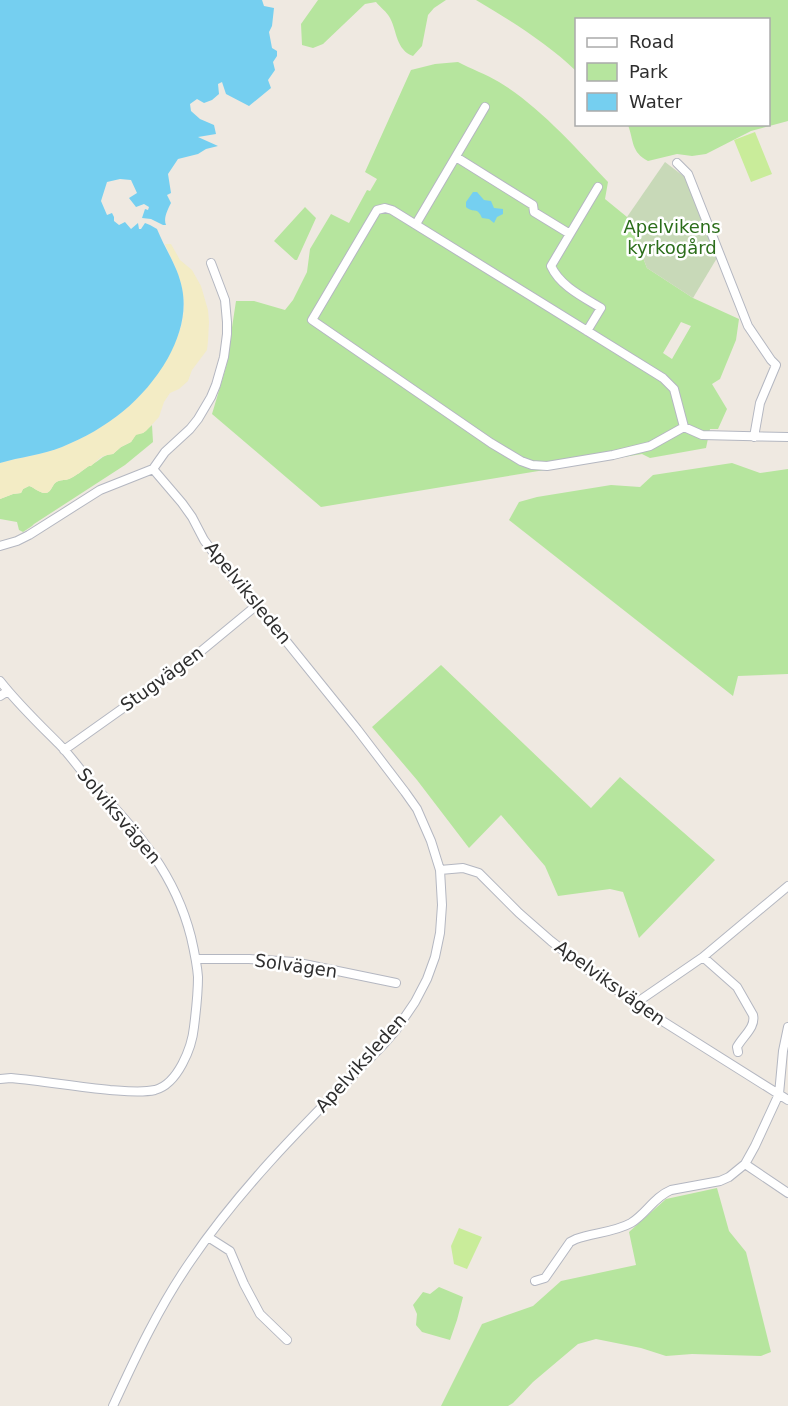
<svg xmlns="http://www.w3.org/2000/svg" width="788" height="1406" viewBox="0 0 788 1406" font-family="'DejaVu Sans',sans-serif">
<rect width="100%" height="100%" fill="#efe9e1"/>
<path fill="#b6e59e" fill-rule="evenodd" d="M318,0H446L434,8L428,15L422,46L413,56C396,50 397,31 390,18C387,12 380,7 376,2L365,4L323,44L313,48L302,45L301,24Z
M476,0H788V121L751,131L706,154L692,156L677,154L648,161C631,152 634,141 628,125L768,124V20H576V71C547,43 511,21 476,0Z
M458,62C471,69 486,74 499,82C539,106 576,148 608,182L605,199L627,217L647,268L693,298L739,319L736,340L720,379L712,384L727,409L718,429H710L706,448L650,458L642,454L321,507L212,414L226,367L236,301H254L285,310L293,300L307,272L310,249L331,214L349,223L367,190L370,191L377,179L365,172L411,70L435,64ZM681,322L691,326L672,359L663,353Z
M305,207L316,218L297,260H295L274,241Z
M152,425L153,442L125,465L34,524L32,526L23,532L19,530L17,522L0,519V499L13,494L21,493L23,489L29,486C34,487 40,494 46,493C51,492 52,486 55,483C60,479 64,481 69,479C76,476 83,470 89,466C98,463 102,454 113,454L121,447L131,442L136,434L143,433Z
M732,463L760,473L788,469V674L738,676L733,696L509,520L519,502L537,497L611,485L640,487L653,475Z
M441,665L591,808L620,777L715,860L639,938L623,892L610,889L558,896L545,866L501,815L469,848L417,780L372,727Z
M717,1188L729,1231L746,1252L771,1352L761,1356L692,1354L666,1356L641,1348L596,1339L578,1344L533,1382L513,1403L508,1406H441L482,1324L533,1306L561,1281L636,1265L629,1232L666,1199Z
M439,1287L463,1297L457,1320L450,1340L422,1332L416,1325L417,1314L413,1305L423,1292L430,1294Z"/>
<path fill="#f3ecc5" d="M165,244H171L180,260L192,270L201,286L208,310L209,322L208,341L207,350L192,370L188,381L179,389L170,393L164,402L159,417L146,431L143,433L136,435L131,442L121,447L113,454L107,455L101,457L91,466H89C83,470 76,476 69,479C64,481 60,479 55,483C52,486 51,492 46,493C40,494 34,487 29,486L23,489L21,493L13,494L0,499V463C21,457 42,455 62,447C108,428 143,401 168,357C177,341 184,323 184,305C184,283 174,264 165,244Z"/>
<path fill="#c8d9b8" d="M665,162L686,178L717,258L693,298L647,268L627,217Z"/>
<path fill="#c9ec9a" d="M755,132L772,174L751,182L734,140Z
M459,1228L482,1237L467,1269L454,1264L451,1246Z"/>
<path fill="#75cff0" d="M0,0H262L264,6L274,8L272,26L269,32L272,48L277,51V56L273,62L275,70L268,80L271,88L249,106L226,94L222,82L218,84L219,94L212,100L204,103L197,99L190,104L191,111L200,119L214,125L216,134L198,137L218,146L206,149L198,154L178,159L168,174L171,193L167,195L171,203C168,209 163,218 166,225H163L151,219L142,218L145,209L148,210L149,207L144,204L136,207L129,198L137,193L131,180L120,179L107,182L101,201L107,215L112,213L114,217V221L119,225L125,222L131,229L138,223L139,229H141L145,223L150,225L157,229C165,249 178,267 182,288C187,312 180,336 168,358C143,401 108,428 62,447C42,455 20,457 0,463Z
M473,192H477L484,200L491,201L494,208L503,209V214L497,217L494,223L489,219L482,218C477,206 474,214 466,207V202Z"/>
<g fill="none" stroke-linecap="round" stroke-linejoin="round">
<defs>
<path id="minor" d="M456,157L533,205L534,212L570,234L551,266C560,286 583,297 601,308L587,331
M677,163L688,174L748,326L771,360L776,365L760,403L754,437
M416,224L485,107
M570,234L598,187
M684,427L650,446L613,455L547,466L532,465L521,461L491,443L312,320L377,210L385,208L392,210L663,378L674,389L684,427L702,435L788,437
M0,546L17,541L29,535L100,490L153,469L165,452L190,429L198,419L211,397L216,385L224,357L227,334V322L225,300L211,263
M0,681C18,704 39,724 59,744C70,755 80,770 91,782C136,831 174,870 191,937C194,950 197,963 198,977C198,994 196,1011 194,1027C192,1047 178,1084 155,1090C141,1093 125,1091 110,1090C77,1087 44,1081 11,1078L0,1079
M0,696L8,691
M64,750L188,662L257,605
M440,870L463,868L479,873L519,913L551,941L592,973L664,1022L788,1100
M703,957L737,987L753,1015C756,1027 743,1036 737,1047L738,1052
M196,959H249L294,962L396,983
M636,1003L703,957L788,886
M745,1164L788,1193
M208,1237L230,1251L244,1284L260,1314L287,1340
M535,1281L545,1278L570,1242L576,1239C593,1233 615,1232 631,1223C646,1214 654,1197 671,1190L720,1181L729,1177L745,1164L755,1146L779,1094L783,1051L788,1027
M113,1406C136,1356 159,1307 190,1262C245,1181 315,1114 383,1045L396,1030L415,1002L427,979L435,957L440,933L442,905L440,870L431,841L417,809L405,792L357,729L257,605L230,575L204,540L192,517L182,503L153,469"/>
</defs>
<use href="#minor" stroke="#b4b7c1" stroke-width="10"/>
<use href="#minor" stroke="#fff" stroke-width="8"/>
</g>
<g text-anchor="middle" stroke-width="5" stroke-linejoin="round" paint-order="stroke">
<g font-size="18" fill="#2c6e1b" stroke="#fff">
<text x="672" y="233">Apelvikens<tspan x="672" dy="21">kyrkogård</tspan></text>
</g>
<g font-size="18" fill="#2e2e2e" stroke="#fff">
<text transform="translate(248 593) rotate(51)" y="6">Apelviksleden</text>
<text transform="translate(162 679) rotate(-36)" y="6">Stugvägen</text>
<text transform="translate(119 816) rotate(50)" y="6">Solviksvägen</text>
<text transform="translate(296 966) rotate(8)" y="6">Solvägen</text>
<text transform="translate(610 983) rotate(36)" y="6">Apelviksvägen</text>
<text transform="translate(361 1063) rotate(-48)" y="6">Apelviksleden</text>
</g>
</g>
<rect x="575" y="18" width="195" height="108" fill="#ffffff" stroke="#ababab" stroke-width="1.5"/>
<rect x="587" y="38" width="30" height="9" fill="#ffffff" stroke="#ababab" stroke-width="1.5"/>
<text x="629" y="48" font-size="18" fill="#2e2e2e">Road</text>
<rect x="587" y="63" width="30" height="18" fill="#b6e59e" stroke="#ababab" stroke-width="1.5"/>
<text x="629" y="78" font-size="18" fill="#2e2e2e">Park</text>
<rect x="587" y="93" width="30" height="18" fill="#75cff0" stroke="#ababab" stroke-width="1.5"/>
<text x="629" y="108" font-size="18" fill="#2e2e2e">Water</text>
</svg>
